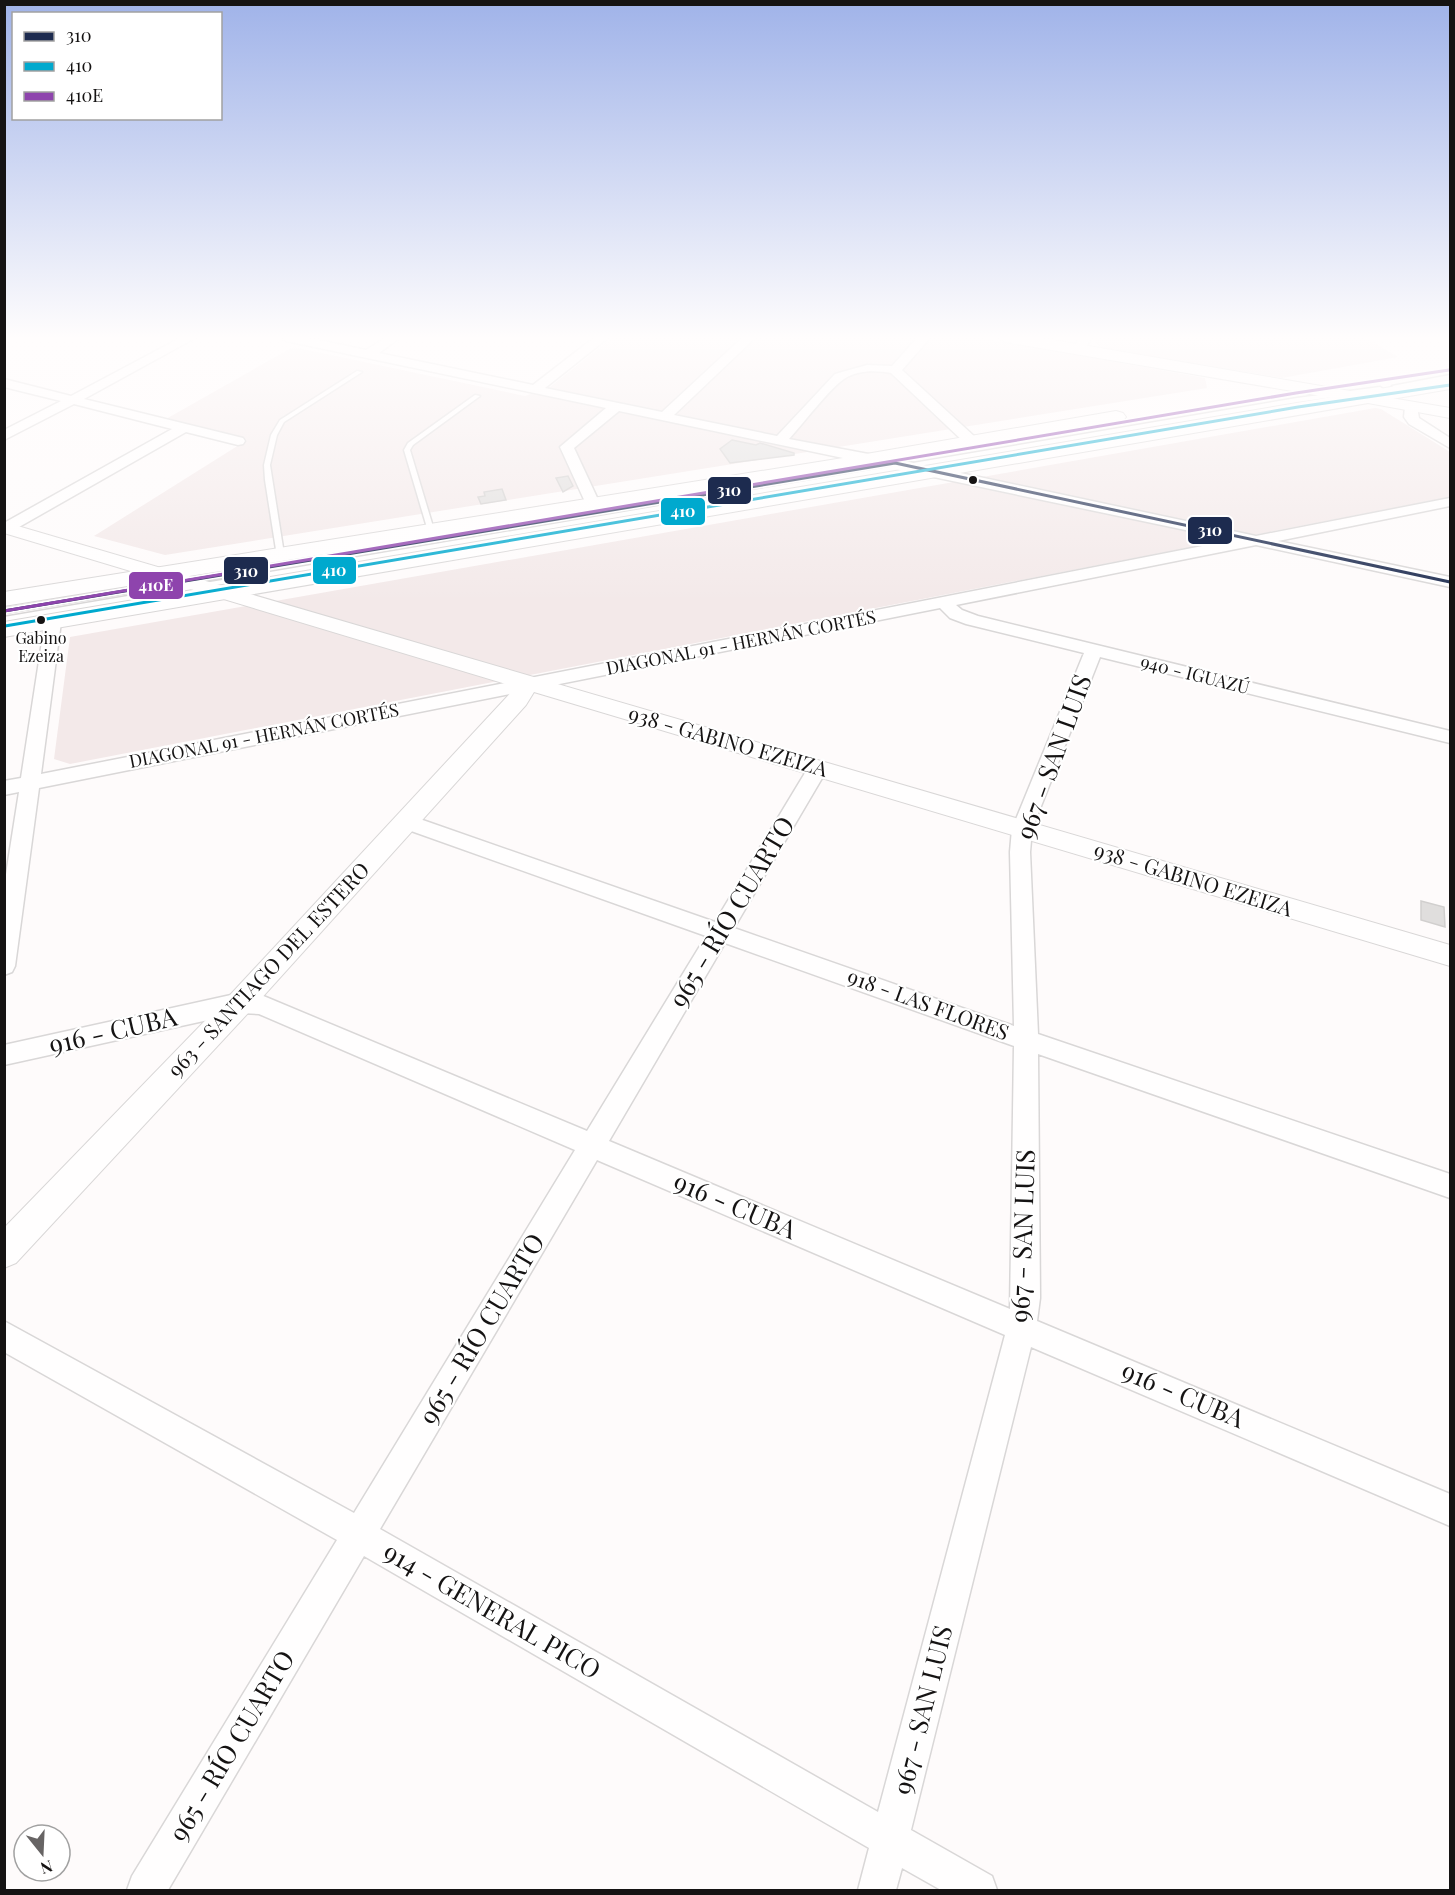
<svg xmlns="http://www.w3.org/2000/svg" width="1455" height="1895" viewBox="0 0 1455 1895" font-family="'Playfair Display',serif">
<rect width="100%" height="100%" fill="#fefbfb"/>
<path fill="#f3e9e9" d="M613,337H975L1205,378L1207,388L165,555L94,536L247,440L166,419L293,347L525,396L550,387Z
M1097,337H1364L1398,357L1282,378L1101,348L1095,342Z
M1375,408L1381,409L1450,452V497L70,764L54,759L70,637Z"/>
<path fill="#e0dedd" stroke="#d1cfce" stroke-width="1.5" d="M732,440L756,445L760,443L794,453V455L730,463L720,449Z
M568,476L573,486L563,492L556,478Z
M502,489L506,500L481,504L478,497L485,496L484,492Z
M1421,901L1444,907L1445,927L1421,920Z"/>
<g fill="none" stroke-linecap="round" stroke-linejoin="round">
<defs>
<path id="service" d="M357,371L362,372L284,422L277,435L270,465L284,554L277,556L265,480L264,465L271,435L280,420Z
M1450,375V379L1395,388L1392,386Z
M1380,387L1383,389L1382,390L1297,402L4,621V617L1297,398Z
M475,395L480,396L413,445L410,450L434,530L428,531L404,450L408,443Z
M226,572H229V576L4,613V609Z"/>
<path id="minor" d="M182,337H197L84,399L243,438L245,441L243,444L238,445L186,432L12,531L4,532V523L172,429L74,404L4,440V430L61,401L4,387V379L71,396Z
M280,337H304L366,350L387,337H401L379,353L533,385L595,337H609L545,388L662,412L743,337H756L674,415L777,436L835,374L867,365L892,366L918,337H931L902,370L975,437L977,440L975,443H965L891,373C876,370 857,370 844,379C829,389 803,424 789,439L895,459L1256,536L1450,498V506L1278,541L1450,577V587L1256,545L956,605L962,610L978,616L1450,731V743L1100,657L1032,829L1030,852L1038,1034L1450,1174V1198L1038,1054L1040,1298L1037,1321L1450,1494V1526L1031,1347L911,1830L992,1876L997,1890H941L902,1868L896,1890H858L869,1848L364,1556L168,1890H127L132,1876L337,1540L4,1352V1321L354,1513L575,1150L259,1014L240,1013L4,1065V1045L240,993L261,995L587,1131L706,936L400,827L397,822L400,817L407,815L414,817L715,922L811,763L818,762L825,763L828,768L734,928L1014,1026L1010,852L1012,829L1084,653L966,624L950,618L940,608L39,788L15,966L12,972L4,975V887L19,792L4,795V781L21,778L45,622L47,618H59L61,622L41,774L1233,540L619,411L574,448L600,504L593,508L586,504L560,447L606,408L286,341ZM725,943L1014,1046L1010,1309L609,1141ZM597,1160L1005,1335L878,1812L380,1529Z
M1080,337H1092L1083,353L1079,354L1073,350Z
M1411,403L1417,407L1419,418L1450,438V448L1409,424L1404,417L1405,407Z"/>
<path id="tertiary" d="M1362,393L1450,408V418L1357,401L1354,398Z
M4,522L1450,945V966L534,692L526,705L250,1011L16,1263L4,1268V1228L230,995L516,687L4,533Z"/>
<path id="secondary" d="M997,337H1036L1362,393L1368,394L1371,398L1368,402L1362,403L1005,342Z"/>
<path id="primary" d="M1450,377V389L4,637V622Z
M1116,411L1123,413L1126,417L1123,421L843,470L4,606V592L843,458Z"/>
</defs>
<use href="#service" stroke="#d9d7d7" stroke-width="3"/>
<use href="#minor" stroke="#d9d7d7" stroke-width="3"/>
<use href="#tertiary" stroke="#d9d7d7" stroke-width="2"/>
<use href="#secondary" stroke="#d9d7d7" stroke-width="2"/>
<use href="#primary" stroke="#d9d7d7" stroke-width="2"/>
<use href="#service" fill="#fffefe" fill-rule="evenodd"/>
<use href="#minor" fill="#fffefe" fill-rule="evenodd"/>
<use href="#tertiary" fill="#fffefe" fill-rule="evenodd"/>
<use href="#secondary" fill="#fffefe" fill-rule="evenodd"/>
<use href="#primary" fill="#fffefe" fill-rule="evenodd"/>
<defs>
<path id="bus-1" d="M4,611L895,463L1450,582"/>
<path id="bus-2" d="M5,626L1298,407L1450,385"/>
<path id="bus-3" d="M4,611L1296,393L1449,370"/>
</defs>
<use href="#bus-1" stroke="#fff" stroke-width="6"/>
<use href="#bus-2" stroke="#fff" stroke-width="6"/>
<use href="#bus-3" stroke="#fff" stroke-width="6"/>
<use href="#bus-1" stroke="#1d2b4f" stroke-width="3"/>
<use href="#bus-2" stroke="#00a9ce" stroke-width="3"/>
<use href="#bus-3" stroke="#8e44ad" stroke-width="3"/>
</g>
<linearGradient id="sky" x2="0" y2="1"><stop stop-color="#a0b3e9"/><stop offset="0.56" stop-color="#fffdfd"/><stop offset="1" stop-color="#fffdfd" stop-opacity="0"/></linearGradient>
<rect width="1455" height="603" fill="url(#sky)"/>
<g fill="#151313" stroke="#fff" stroke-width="2">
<circle cx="973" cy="480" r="5"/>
<circle cx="41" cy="620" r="5"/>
</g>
<g text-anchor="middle" stroke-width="4.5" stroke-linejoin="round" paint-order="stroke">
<g font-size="16" fill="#151313" stroke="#fff">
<text x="41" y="644">Gabino<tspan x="41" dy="18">Ezeiza</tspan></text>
</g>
<g font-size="18" fill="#151313" stroke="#fff">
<text transform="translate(741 643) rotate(-11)" y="6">DIAGONAL 91 - HERNÁN CORTÉS</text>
<text transform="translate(1195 675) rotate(14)" y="6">940 - IGUAZÚ</text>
<text transform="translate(264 736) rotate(-11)" y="6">DIAGONAL 91 - HERNÁN CORTÉS</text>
</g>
<g font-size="21" fill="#151313" stroke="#fff">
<text transform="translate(728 742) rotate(16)" y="7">938 - GABINO EZEIZA</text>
<text transform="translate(1193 880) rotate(17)" y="7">938 - GABINO EZEIZA</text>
<text transform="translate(269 970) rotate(-47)" y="7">963 - SANTIAGO DEL ESTERO</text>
<text transform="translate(928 1005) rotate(20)" y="7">918 - LAS FLORES</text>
</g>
<g font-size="26" fill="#151313" stroke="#fff">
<text transform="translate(1054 757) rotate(-70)" y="9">967 - SAN LUIS</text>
<text transform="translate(732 912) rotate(-59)" y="9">965 - RÍO CUARTO</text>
<text transform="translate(113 1031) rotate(-13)" y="9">916 - CUBA</text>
<text transform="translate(735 1206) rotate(23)" y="9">916 - CUBA</text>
<text transform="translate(1023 1236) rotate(-88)" y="9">967 - SAN LUIS</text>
<text transform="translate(482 1329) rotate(-59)" y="9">965 - RÍO CUARTO</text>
<text transform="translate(1183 1395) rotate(23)" y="9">916 - CUBA</text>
<text transform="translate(492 1611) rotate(30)" y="9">914 - GENERAL PICO</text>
<text transform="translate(923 1710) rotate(-76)" y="9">967 - SAN LUIS</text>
<text transform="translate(232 1746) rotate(-59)" y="9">965 - RÍO CUARTO</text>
</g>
</g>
<g stroke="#fff" stroke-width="2">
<rect x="707" y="476" width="45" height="29" rx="6" fill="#1d2b4f"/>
<rect x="660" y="497" width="46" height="29" rx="6" fill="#00a9ce"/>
<rect x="1187" y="516" width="46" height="29" rx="6" fill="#1d2b4f"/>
<rect x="312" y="556" width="45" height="29" rx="6" fill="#00a9ce"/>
<rect x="223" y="556" width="46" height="29" rx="6" fill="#1d2b4f"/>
<rect x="128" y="571" width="56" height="29" rx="6" fill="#8e44ad"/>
</g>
<g font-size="16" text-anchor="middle" font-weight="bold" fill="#fff">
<text x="729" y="496">310</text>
<text x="683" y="517">410</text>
<text x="1210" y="536">310</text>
<text x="334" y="576">410</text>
<text x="246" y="577">310</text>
<text x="156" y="591">410E</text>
</g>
<rect width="1455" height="1895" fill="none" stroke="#151313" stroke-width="12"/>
<rect x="12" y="12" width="210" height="108" fill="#ffffff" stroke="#a1a1a1" stroke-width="1.5"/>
<rect x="24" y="32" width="30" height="9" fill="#1d2b4f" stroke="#a1a1a1" stroke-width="1.5"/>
<text x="66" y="42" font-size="18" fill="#151313">310</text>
<rect x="24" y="62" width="30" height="9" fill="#00a9ce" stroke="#a1a1a1" stroke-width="1.5"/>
<text x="66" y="72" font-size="18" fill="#151313">410</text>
<rect x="24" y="92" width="30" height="9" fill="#8e44ad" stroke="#a1a1a1" stroke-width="1.5"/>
<text x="66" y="102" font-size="18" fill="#151313">410E</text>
<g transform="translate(42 1853) rotate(162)"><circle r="28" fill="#ffffff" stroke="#a1a1a1" stroke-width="1.5"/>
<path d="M0-4.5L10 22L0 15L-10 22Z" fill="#676464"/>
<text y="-9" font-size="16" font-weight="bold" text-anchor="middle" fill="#151313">N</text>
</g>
</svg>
